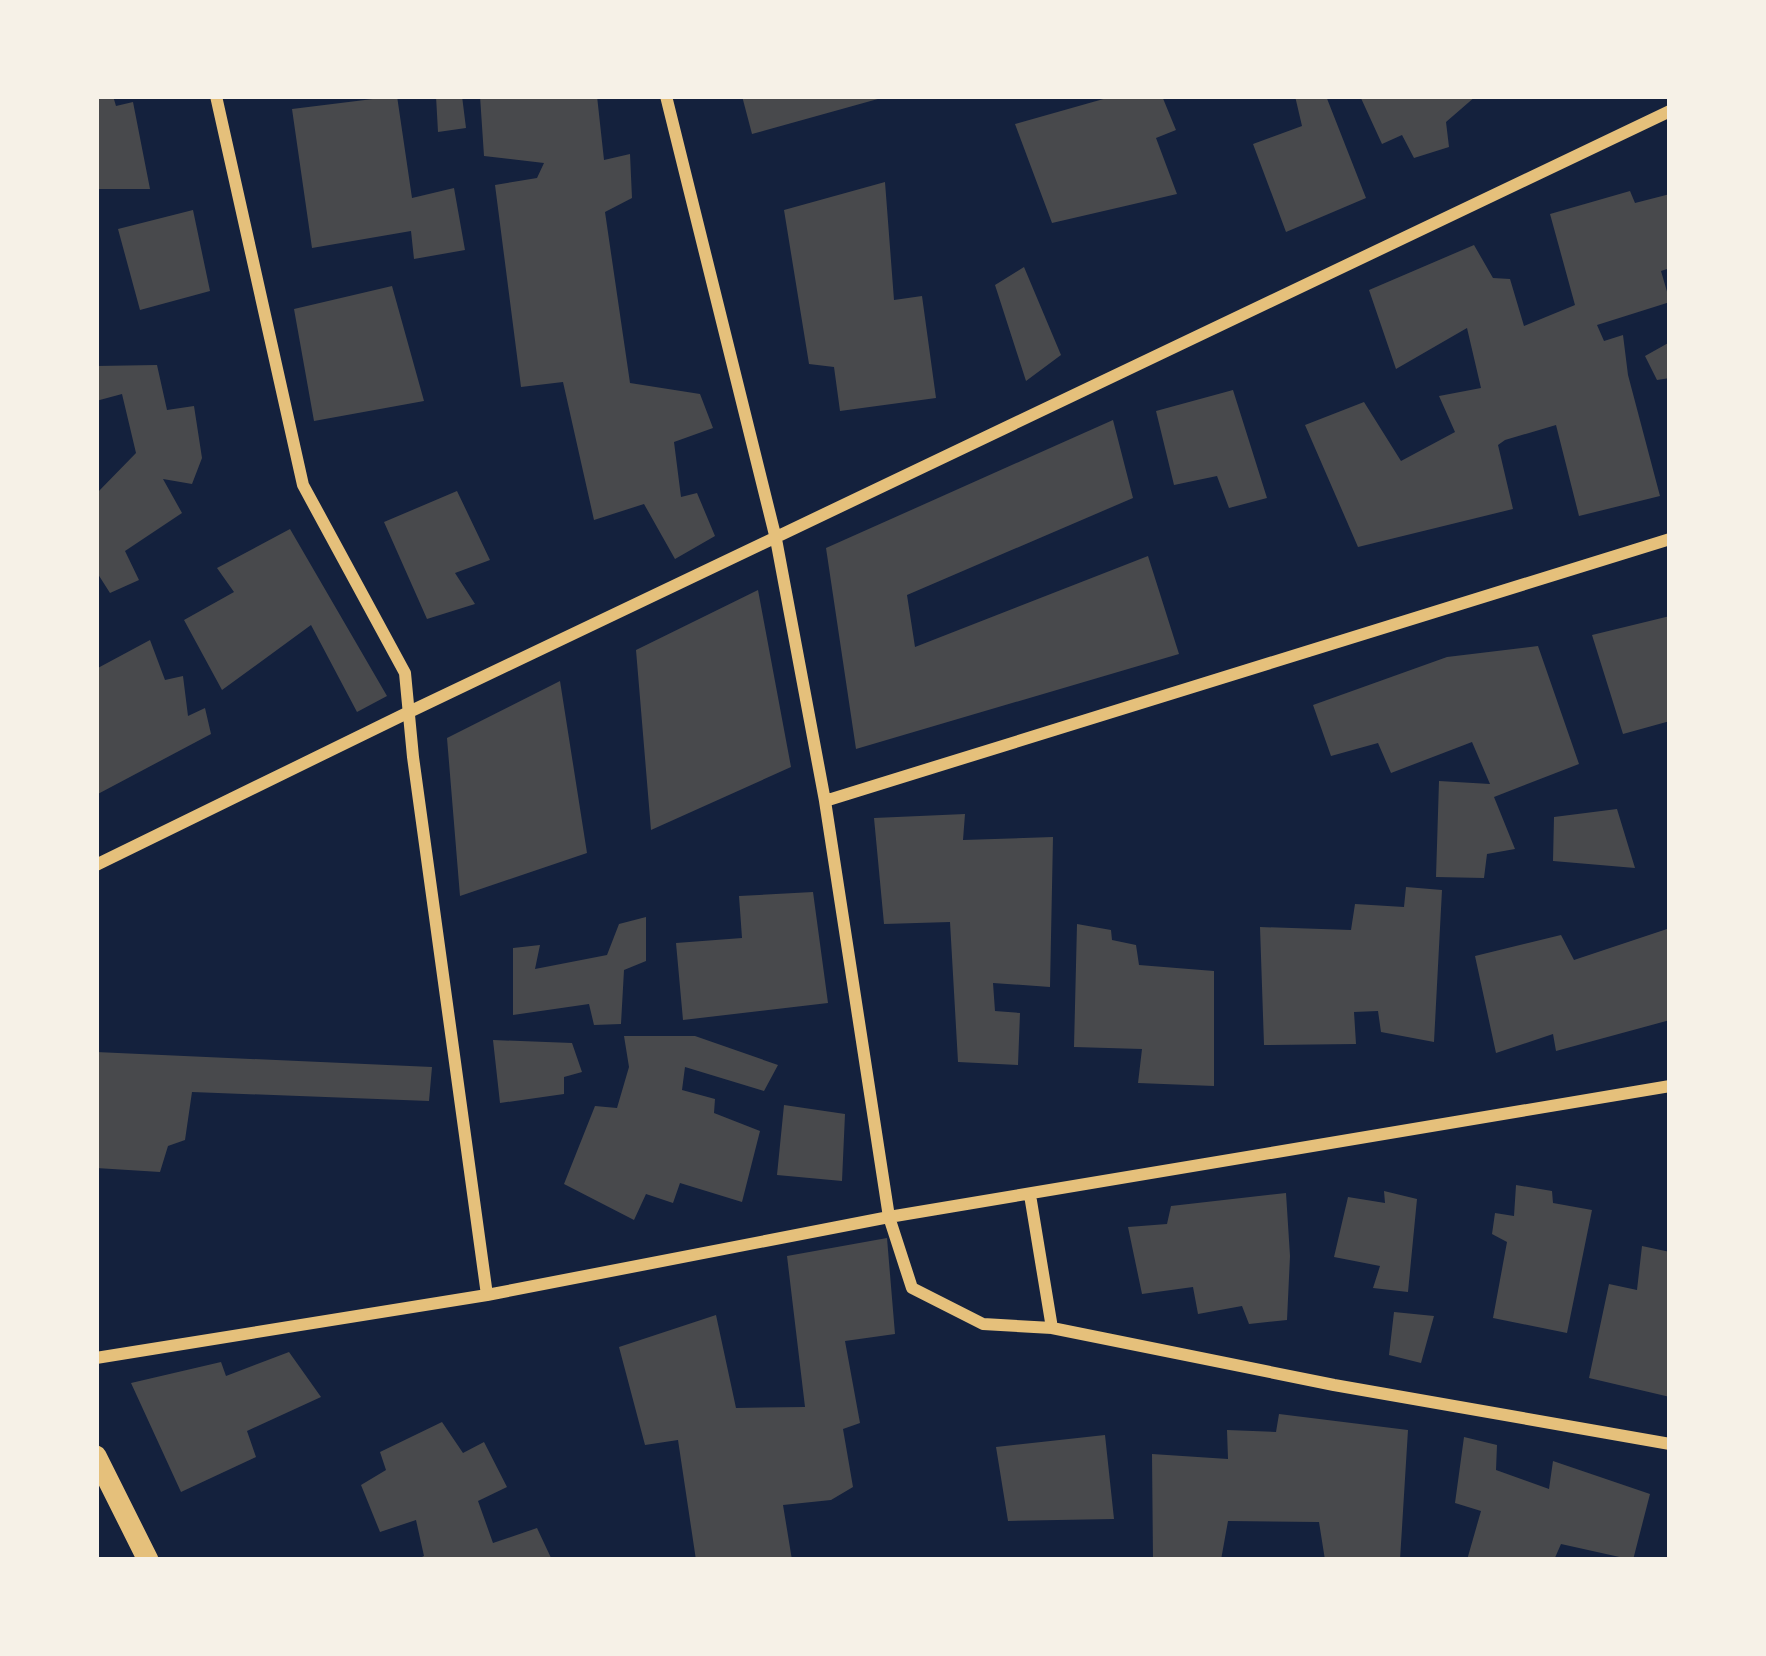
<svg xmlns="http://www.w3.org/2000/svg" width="1766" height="1656" viewBox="0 0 1766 1656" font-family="'Source Sans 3',sans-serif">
<rect width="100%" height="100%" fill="#14213d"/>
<path fill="#48494c" d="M96,96H113L116,106L133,102L150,189H96Z
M397,96L412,198L454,188L465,250L414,259L411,231L312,248L292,109Z
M436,96H462L466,128L438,132Z
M480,96H597L604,160L630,154L632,198L605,212L630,383L700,394L713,428L674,442L681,497L697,493L715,536L675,559L644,504L594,520L563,382L521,387L495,185L537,178L544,163L484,156Z
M742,96H884L885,97L752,134Z
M1114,96H1162L1176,130L1156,138L1177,194L1052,223L1015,124Z
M1295,96H1326L1366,198L1286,232L1253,144L1302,126Z
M1360,96H1476L1446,122L1449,147L1414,158L1402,135L1382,144Z
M885,182L894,300L922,296L936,398L840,411L834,367L809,364L784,210Z
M1630,191L1635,203L1670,194V268L1661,271L1670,302L1597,325L1604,341L1623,335L1628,375L1660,496L1579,516L1556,425L1505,440L1498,445L1513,509L1358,547L1305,425L1364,402L1401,461L1455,432L1439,396L1481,388L1467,328L1396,369L1369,290L1474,245L1493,278L1510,279L1524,326L1575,305L1550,214Z
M193,210L210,291L140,310L118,229Z
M1024,267L1061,355L1026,381L995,285Z
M392,286L424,401L314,421L294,309Z
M1670,342V378L1657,380L1645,356Z
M157,365L167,410L194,406L202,458L192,484L163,479L182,513L125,551L139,580L110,593L96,571V494L136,453L122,394L96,401V366Z
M1233,390L1267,498L1229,508L1217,476L1174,485L1156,411Z
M1113,420L1133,498L907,595L915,647L1148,556L1179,654L856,749L826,548Z
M457,491L490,560L455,573L475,604L427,619L384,522Z
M290,529L387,696L357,712L311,625L222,690L184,620L234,592L217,568Z
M758,590L791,767L651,830L636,650Z
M1670,616V721L1623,734L1592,635Z
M150,640L165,680L183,676L188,716L205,708L211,734L96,795V669Z
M1538,646L1579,764L1494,797L1515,849L1487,854L1484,878L1436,877L1439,781L1490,784L1472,742L1391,773L1378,743L1331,756L1313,705L1447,657Z
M560,681L587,853L460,896L447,738Z
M1617,809L1635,868L1553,861L1554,817Z
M965,814L963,840L1053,837L1050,987L993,983L995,1011L1020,1013L1018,1065L958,1062L950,922L884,924L874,818Z
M1406,887L1442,890L1434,1042L1381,1032L1378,1011L1354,1012L1356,1044L1264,1045L1260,927L1351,930L1355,904L1404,907Z
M813,892L828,1003L683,1020L676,943L742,938L739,896Z
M646,917V961L624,970L621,1024L594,1025L589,1004L513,1015V948L540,945L535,969L607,955L619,924Z
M1077,924L1111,930L1112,940L1136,945L1139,965L1214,971V1086L1138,1083L1142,1049L1074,1047Z
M1670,928V1020L1556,1051L1553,1034L1496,1053L1475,956L1561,935L1574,960Z
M624,1036H695L778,1065L764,1091L685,1067L682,1090L715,1099L714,1113L760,1131L742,1202L680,1183L673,1203L646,1194L634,1220L564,1184L595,1106L617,1108L629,1067Z
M493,1040L572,1043L582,1072L564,1077V1094L500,1103Z
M96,1052L432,1067L429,1101L192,1092L185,1140L168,1146L160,1172L96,1168Z
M784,1105L845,1114L842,1181L777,1175Z
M1516,1185L1552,1191L1553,1203L1592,1210L1567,1333L1493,1318L1507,1242L1492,1234L1495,1213L1514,1216Z
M1384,1191L1417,1199L1408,1292L1373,1288L1380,1266L1334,1257L1348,1197L1385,1203Z
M1286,1193L1290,1256L1287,1320L1249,1324L1242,1306L1198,1314L1193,1287L1142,1294L1128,1227L1167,1224L1171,1206Z
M887,1238L895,1334L845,1341L860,1423L843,1429L853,1487L831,1500L783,1505L792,1560H696L678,1440L645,1445L619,1347L716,1315L736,1408L805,1407L787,1256Z
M1642,1246L1670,1252V1397L1589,1378L1609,1284L1637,1290Z
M1394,1312L1434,1316L1421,1363L1389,1355Z
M289,1352L321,1397L247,1431L256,1457L181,1492L131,1383L221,1362L226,1376Z
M1279,1414L1408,1430L1400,1560H1325L1319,1522L1228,1521L1221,1560H1153L1152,1454L1228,1459L1227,1430L1276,1432Z
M442,1422L463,1453L484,1442L507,1487L478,1501L493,1543L537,1528L552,1560H416L424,1556L416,1520L380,1532L361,1485L386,1470L380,1452Z
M1105,1435L1114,1519L1008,1521L996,1447Z
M1464,1437L1497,1445L1496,1470L1549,1489L1553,1461L1650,1494L1633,1560L1561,1544L1554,1560H1467L1481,1511L1455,1503Z"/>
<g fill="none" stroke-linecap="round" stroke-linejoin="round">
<path stroke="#e5c07b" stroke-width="12" d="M216,96L303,485L405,673L413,757L487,1295
M666,96L776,539L825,801L889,1217L912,1288L983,1324L1052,1328L1030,1195
M825,801L1670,539
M96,865L407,713L1670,111
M1052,1328L1334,1385L1670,1444
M96,1358L487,1295L889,1217L1670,1086"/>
<path stroke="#e5c07b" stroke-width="21" d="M96,1456L148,1560"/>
</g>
<rect width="1766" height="1656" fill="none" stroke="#f6f1e7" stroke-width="198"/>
</svg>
